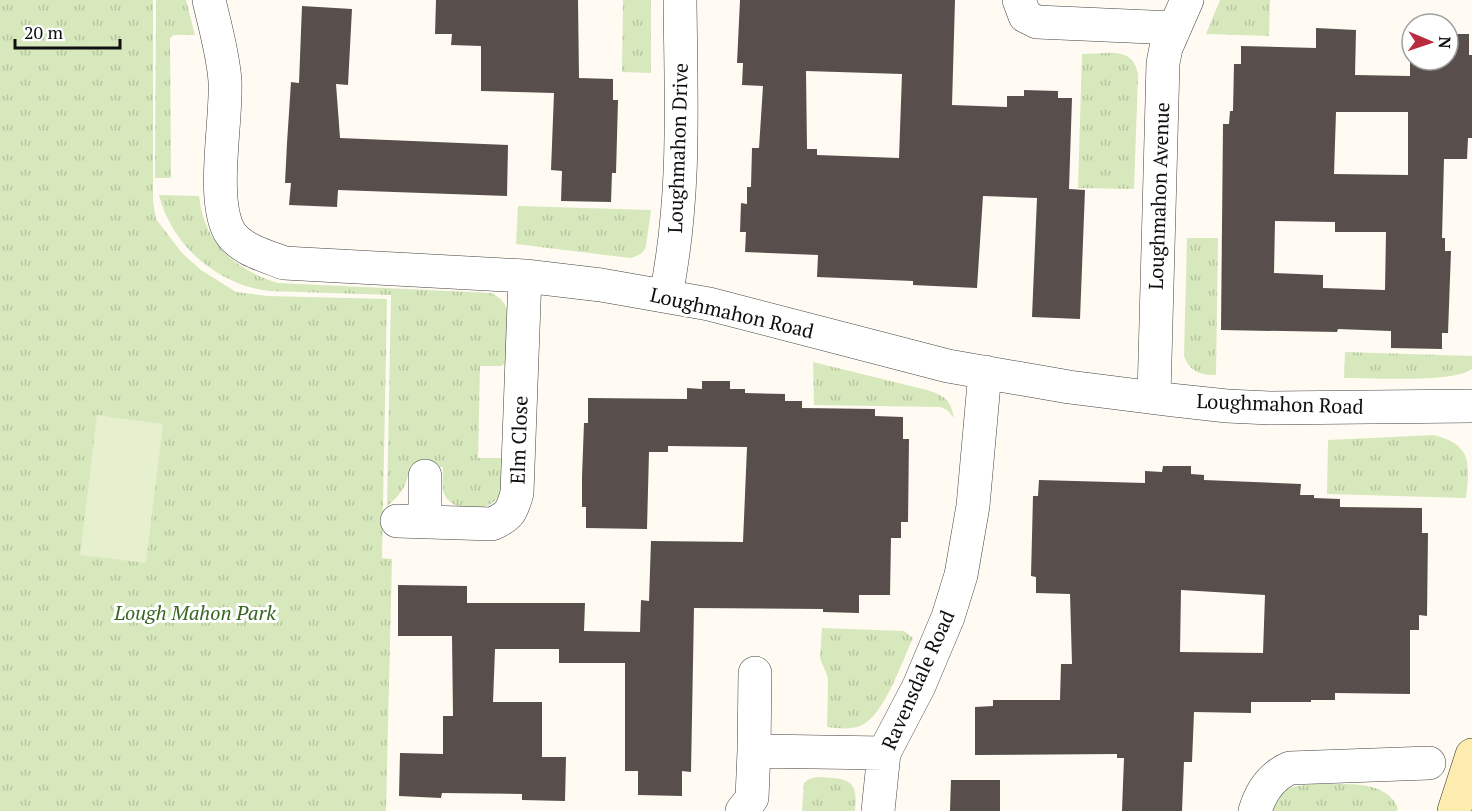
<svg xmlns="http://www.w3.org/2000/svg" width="1472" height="811" viewBox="0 0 1472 811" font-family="'PT Serif',serif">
<defs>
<pattern id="grass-tufts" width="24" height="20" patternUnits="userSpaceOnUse" patternTransform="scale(1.5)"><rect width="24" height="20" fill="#d7e8bc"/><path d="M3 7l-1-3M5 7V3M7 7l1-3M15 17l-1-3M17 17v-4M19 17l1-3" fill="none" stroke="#b7c6a0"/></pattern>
</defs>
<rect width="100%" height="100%" fill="#fffbf2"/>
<path fill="url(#grass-tufts)" d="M0,0H153V201L156,219L182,253L201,270L236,292L267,296L387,299L382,558L392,559L386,811H0Z
M156,0H186L195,35H174L170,38L171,178H155Z
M623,0H651V73L622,72Z
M1220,0H1270L1269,36L1206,34Z
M1082,54C1106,54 1134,45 1138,75L1134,189L1078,188Z
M159,195L199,196C204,243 234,269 278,283L491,293C518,304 508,338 507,362L501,366H480L478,458H503C503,469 505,486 499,496C489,513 455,513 445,496C441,488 443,476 443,467L410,466C407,485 402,494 387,506L391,295L269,291C218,285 172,246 159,195Z
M518,206L651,210L646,246C643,254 638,256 630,258L516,244Z
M1187,238H1218L1216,375C1201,376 1189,371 1184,356Z
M1345,352L1472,356V369C1454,383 1370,378 1344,378Z
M813,362L927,390C944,396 950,398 954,418L947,410L940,407L814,405Z
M1434,435C1472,445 1470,463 1466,498L1327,494L1328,440Z
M822,628L904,631L913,638C902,661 884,717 860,726C849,730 838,728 827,727L828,678L820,658Z
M817,777C846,779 859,777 855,811H802L804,783L809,779Z
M1315,784C1343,785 1385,778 1398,808L1397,811H1273C1282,785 1290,787 1315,784Z"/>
<path fill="#e7f0ce" d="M97,415L163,424L146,563L80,555Z"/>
<path fill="#584f4c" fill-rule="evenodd" d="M436,0H578L579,78L613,79V100H618L616,173H612L611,202L561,201L562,171L551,170L554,93L481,91V46L451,45L452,34H435Z
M740,0H955L952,105L1007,107V96H1024V90L1058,91V98H1072L1069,189L1085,190L1080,319L1032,317L1037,198L983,196L977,288L913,285V281L817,277L818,255L745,252L746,232H740L741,203L747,204V187H751L752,148H759L763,86L742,85L743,63H737ZM806,71L902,74L899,158L817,155V149H807Z
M302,6L352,9L348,85L336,84L340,138L508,145L507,196L338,190L337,207L289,205L291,183H285L287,143L291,82L299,83Z
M1316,28L1356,30L1355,75L1410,76V46H1412V60H1448V34H1469V55H1472V138H1468L1467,159H1444L1442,238H1445V251H1451L1448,333H1442V349L1391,348V331L1338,329L1337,332L1221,330L1223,124H1229L1230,111H1233L1234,64H1241V46L1316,48ZM1336,112H1408V175L1334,174ZM1275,221L1335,222V232H1386L1385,290L1323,288V275L1274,273Z
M702,381H730V389H745V393L785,394V401H802V408L875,409V416L903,417V439H909L908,522H901V538H891L890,595H859V613L823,612V609L694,608L691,772L682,771V796L638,795V771H625V663H559V649H495L493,702H542V757H566L565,801L522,800V794L442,793L441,798L399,796L400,753L443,754V716H453L452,636H398V585L467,586V603H585L584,631L640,632L641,600L649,601L651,541L743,542L747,447L668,446V452H649L647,529L586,528V507H582V477L584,423H588V398L687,399V388L702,389Z
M1163,466H1191V474L1204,475V480L1301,484L1300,495H1314V498L1340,499V507L1422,508V533H1428L1427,616L1419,615V630H1410V694L1335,693V700H1311V702H1251V713L1194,712L1192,762H1184L1182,811H1122L1124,758H1117V754L975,755V707L993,706V700H1060L1061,664H1072L1070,594L1036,593V577L1031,576L1033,496H1038L1039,480L1145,483V471L1162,472ZM1181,590L1265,595L1263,653L1180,652Z
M951,780H1000V811H950Z"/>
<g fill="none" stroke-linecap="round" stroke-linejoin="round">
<defs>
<path id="street" d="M209,0C215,27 223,53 225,81C227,121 211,197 229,231C239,249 266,256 284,263L525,276L601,285L709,304L948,366L1069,387L1172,400L1227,406L1270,408L1472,406
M1019,0L1025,16L1037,22L1174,28
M666,295C686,195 681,101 680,0
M1154,396L1163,63L1166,48L1187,0
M397,521L492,524C510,516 512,511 517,493L525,276
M425,521V476
M754,751L755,673
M742,811L752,798L754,751L884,753
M878,811L884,753L919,686L948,617L961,575L973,506L985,372
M1255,811C1261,791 1271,776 1290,768L1429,763"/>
<path id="secondary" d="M1454,811L1472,755"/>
</defs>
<use href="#street" stroke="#424242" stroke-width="34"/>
<use href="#secondary" stroke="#313131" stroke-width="34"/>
<use href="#street" stroke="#fff" stroke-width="33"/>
<use href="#secondary" stroke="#fcecb0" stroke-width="33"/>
</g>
<g text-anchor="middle" stroke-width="6" stroke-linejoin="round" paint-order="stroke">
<g font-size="20" fill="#0f0f0f" stroke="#fff">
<text transform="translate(678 148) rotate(-88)" y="7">Loughmahon Drive</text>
<text transform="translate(1159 196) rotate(-88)" y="7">Loughmahon Avenue</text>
<text transform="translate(732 313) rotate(13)" y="7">Loughmahon Road</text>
<text transform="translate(1280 404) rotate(2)" y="7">Loughmahon Road</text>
<text transform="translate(519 440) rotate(-88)" y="7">Elm Close</text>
<text transform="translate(918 680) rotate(-66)" y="7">Ravensdale Road</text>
</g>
<g font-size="20" font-style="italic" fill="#366621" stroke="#fff">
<text x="195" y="620">Lough Mahon Park</text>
</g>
</g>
<g transform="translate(1430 42) rotate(92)"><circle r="28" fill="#ffffff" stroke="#9f9f9f" stroke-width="1.5"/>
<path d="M0-4.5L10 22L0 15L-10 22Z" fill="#bb2b40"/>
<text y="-9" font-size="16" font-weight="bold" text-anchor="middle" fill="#0f0f0f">N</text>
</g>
<path d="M15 39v9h105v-9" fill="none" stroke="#0f0f0f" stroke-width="3"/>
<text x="24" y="39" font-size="18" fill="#0f0f0f" stroke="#ffffff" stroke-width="4.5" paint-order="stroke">20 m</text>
</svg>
